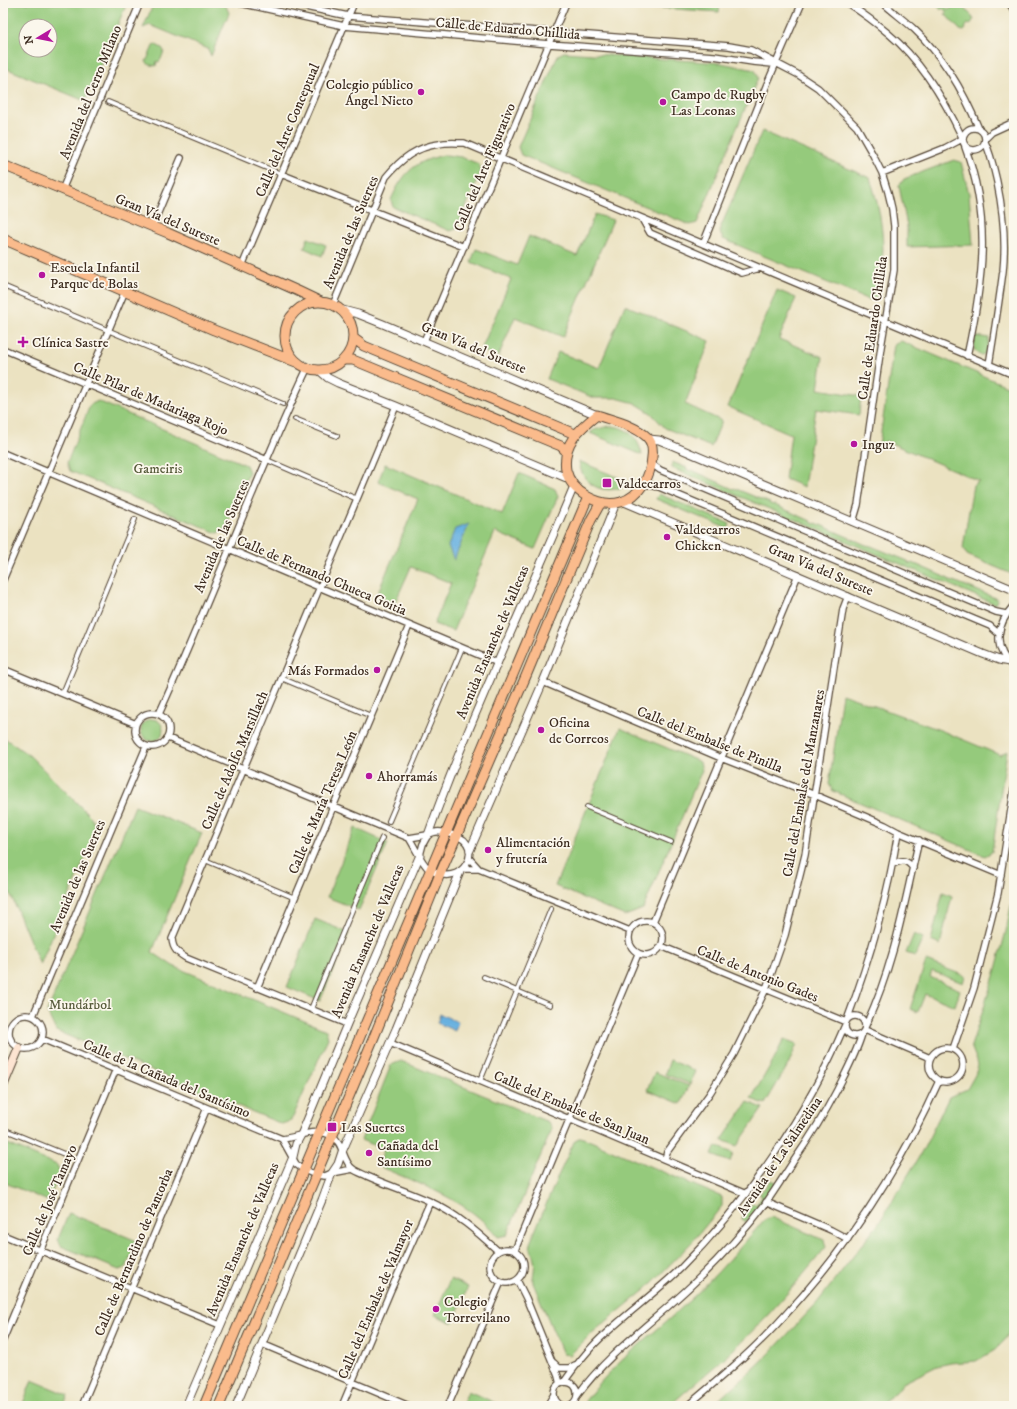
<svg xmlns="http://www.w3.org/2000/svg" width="1017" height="1409" viewBox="0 0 1017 1409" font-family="'IM FELL DW Pica',serif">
<rect width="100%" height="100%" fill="#fbf7ec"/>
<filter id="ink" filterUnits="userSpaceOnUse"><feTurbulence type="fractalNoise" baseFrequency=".025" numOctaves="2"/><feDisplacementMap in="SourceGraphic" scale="8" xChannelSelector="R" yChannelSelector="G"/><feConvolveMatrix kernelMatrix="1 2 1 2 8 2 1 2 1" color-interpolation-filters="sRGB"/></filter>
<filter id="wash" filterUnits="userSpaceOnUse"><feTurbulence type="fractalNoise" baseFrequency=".012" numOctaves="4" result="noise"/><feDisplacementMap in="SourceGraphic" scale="16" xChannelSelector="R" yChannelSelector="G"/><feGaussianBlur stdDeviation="0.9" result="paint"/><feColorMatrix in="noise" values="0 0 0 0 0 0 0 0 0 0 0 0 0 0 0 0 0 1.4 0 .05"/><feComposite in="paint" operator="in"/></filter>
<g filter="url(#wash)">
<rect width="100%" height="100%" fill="#ebe2c1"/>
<path fill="#95ca7b" stroke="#687a4c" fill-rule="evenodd" d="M3,3H127L85,101L3,67ZM26,26H50V50H26Z
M154,3H216L226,6L229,13L211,56L208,49L150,25L143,28Z
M647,3H720L719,12L647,7Z
M936,3H942L949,10L955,5L956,6L959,4L957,3H959L972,16V18L974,19L970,25L968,24L965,27L966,29L964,31L960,30L945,14L947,13L943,8L941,10Z
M154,44L162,48L164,51L161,59L159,62L157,61L156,66L150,65L146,62Z
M564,52L721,63L755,70L758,78L697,223L690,225L521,155L518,147L558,55Z
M762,131L870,178C878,202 883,226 883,251C882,266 878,282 876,297L869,300L723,239L719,231Z
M446,155L461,157L479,164L481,171L458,226L456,229L450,231L393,207L391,200C403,172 416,160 446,155Z
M954,160L961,162L969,194L973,245L907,247V226L899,186L904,179Z
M595,214L613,220L563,337L515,317L498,357L481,350L511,279L471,262L476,249L517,265L529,236L577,256Z
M308,238L326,245L322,256L304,248Z
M777,290L796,298L779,339L823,357L818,389L861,396L859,415L816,409L804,487L785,479L791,434L728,407Z
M625,305L710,341L685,404L722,421L711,447L665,428L651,413L635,403L616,398H594L547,379L558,352L599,368Z
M975,336L989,338L987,351L985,354L981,355L975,351L974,349Z
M901,341L1014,389V575L967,555L963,548L973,485L979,481L886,441L879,445L894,345Z
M98,401L246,465L249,472L225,530L217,533L70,471L67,463L90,405Z
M609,426C627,426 639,438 642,455L590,433L594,430Z
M579,461L631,483C609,497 582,489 579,461Z
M672,462L687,468V470L692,471V470L733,489L734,488L770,503V504L775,505L811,521V522L815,524L816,523L866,545L871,546L908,561V563L912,564L913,563L949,579V580L953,582L954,581L998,599L995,604L672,468Z
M385,464L502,514L519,473L555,489L558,496L535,549L495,532L453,631L434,624L451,583L411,567L393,607L375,599L418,499L378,482Z
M659,494L730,524L728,529L656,499Z
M842,694L940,730L1000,755L1007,751L992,852L985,856L833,791L829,784Z
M141 730a11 11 0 1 1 22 0a11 11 0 1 1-22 0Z
M620,728L700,762L702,770L643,909L625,916L555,886Z
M3,737L30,756L90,816L97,830L40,965L3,876Z
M135,806L202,833L152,952L173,966L326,1030L328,1038L293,1117L290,1121L282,1124L56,1031L47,1012Z
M355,828L388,843L359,910L327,897Z
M1014,890V1324L1004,1341L995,1350L976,1361L951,1363L937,1366L903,1383L896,1392L878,1406H711L744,1378L769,1354L817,1303L879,1223L922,1152L949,1097L967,1089L975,1075L978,1066L977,1061L971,1046L995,973L1006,931Z
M943,892L952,896L940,945L931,941Z
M315,919L349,933L320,1001L287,987Z
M914,934L923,938L915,956L906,953Z
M926,961L965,976L963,983L932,971L930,977L960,990L955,1006L925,994L918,1012L910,1009Z
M784,1039L797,1044L788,1065L765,1104L751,1099L774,1059Z
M670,1060L695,1071L690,1084L665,1074Z
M401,1061L548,1122L552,1129L507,1235L498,1237C469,1200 419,1184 378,1166L384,1149L361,1140L391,1065Z
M655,1072L689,1086L681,1104L647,1090Z
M748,1102L763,1108L737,1146L722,1140Z
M581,1137L722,1197V1206L693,1241L646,1289L592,1333L570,1355L563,1354L533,1283C532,1276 536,1268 534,1260C533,1254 530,1249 530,1243L558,1176L575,1140Z
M3,1142L57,1165L60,1172L48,1201L3,1182Z
M716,1146L733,1153L730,1162L712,1155Z
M771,1180L776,1183L746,1222L741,1218L753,1203L756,1205L762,1197L759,1195Z
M69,1213L137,1241L126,1268L119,1270L61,1246L58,1239Z
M771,1217L824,1240L826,1247C797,1283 767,1318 733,1350C713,1369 690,1387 669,1406H585V1401C616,1360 653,1335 689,1301C716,1276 740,1248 764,1220Z
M450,1279L468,1287L453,1323L435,1315Z
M32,1380L68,1395L64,1406H22Z
M468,1391L498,1404L497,1406H462Z"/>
<path fill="#68b1e0" stroke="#526e7f" d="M469,524L454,560L448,546L455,529Z
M440,1014L458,1022L455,1031L437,1023Z"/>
</g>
<g filter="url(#ink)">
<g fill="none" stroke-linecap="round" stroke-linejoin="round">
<defs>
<path id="pedestrian" d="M108,102L281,174
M3,286L283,404
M295,419L337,436
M267,460L357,499
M281,678L371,716
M63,693L135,519
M587,807L671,842
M389,821L462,648
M205,860L295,898
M484,977L550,1005
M311,1009L382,838
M480,1081L551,909
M3,1129L69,1156"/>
<path id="minor" d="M240,3L344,26L549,44L714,56L753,62L773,64
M287,3L348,16L729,46L751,50L797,74L818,88L857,127L873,155L882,173L888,192L892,209L894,226V270L881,347L858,505L853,522
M847,3C861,12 876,23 889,34C920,60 945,101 962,137
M883,3C893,12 904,20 914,29C943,56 964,92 979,129
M1009,3L1014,10
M963 139a11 11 0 1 1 22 0a11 11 0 1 1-22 0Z
M985,139L992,132L1014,122
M985,142C991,154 994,169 997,182C1003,211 1006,242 1003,271C999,302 994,334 989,365
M965,147C992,219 983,282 967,356
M882,173L945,148L962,139
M281,174L464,247
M62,190L140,3
M642,219L650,233L742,273L760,268
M152,227L181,158
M703,244L767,84L802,3
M242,266L354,3
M333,305L386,177C401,159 416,147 439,144C447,142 456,143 464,143L1014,375
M424,341L566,3
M3,349L267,460
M3,453L498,663
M652,464L660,470L996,612L1006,614
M644,484L659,487L990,626L999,634
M3,580L125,291
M1014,605C997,624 991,648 1014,667
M3,669L136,724
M543,682L721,758L815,795L885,825L898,832L1001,875
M135 730a17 17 0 1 1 34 0a17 17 0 1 1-34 0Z
M159,714C211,600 254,482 307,369
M168,738L409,838C415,847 422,864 429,869C462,892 487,844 454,835C448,833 442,831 436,832C433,832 430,834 427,835C421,836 415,837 409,838
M420,855L423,844L428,835
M893,864C902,859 907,860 913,868
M464,869H479L469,858
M479,869L630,931
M629 938a17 17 0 1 1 34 0a17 17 0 1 1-34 0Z
M653,922L798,575
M661,946L846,1022
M257,988L409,626
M9 1032a17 17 0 1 1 34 0a17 17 0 1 1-34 0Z
M845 1026a10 10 0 1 1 20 0a10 10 0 1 1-20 0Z
M33,1016L146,747
M847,1020C870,959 888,896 898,832
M347,1024L186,958C178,953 173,950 172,939L396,406
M865,1027C894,966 904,905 919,840
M865,1030L930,1058
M42,1039L282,1139
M390,1043L746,1194
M929 1065a17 17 0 1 1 34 0a17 17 0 1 1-34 0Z
M953,1049L974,988L998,893L1014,790
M665,1159L667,1152L710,1093L734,1054L766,989L785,935L805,855L843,609L848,596
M353,1169L332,1173L325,1176L316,1175L304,1170L296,1164L282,1139C299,1137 315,1127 332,1136C344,1143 342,1161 353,1169C357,1172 363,1174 367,1176C387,1185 409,1192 429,1201C457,1214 476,1231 498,1251
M766,1202L831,1230L848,1239
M3,1235L220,1325
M490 1266a17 17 0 1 1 34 0a17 17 0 1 1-34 0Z
M515,1250L638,954
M517,1280L526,1298L558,1376L560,1384
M3,1340L116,1069
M262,1344L409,1406
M554,1363L559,1368H569L575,1365
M564,1382C576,1365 589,1348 605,1334C629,1312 656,1292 680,1269C748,1201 807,1114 845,1025
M577,1396C611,1349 659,1318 699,1278C723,1255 746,1229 766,1203C775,1190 784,1176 793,1162C809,1139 824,1115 837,1090C846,1072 856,1054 862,1034
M82,1406L207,1108
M342,1406L390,1292L430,1202
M448,1406L501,1282
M547,1406L553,1396
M563,1406C550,1402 551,1382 566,1382C580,1383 581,1402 568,1406
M687,1406C718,1380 749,1354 777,1324C844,1253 899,1170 939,1081"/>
<path id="tertiary" d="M339,309L358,314L383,324L597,415
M320,371L328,378L338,383L396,406L569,479
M649,439L659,440L669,444L1014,590
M622,501L983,654L999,660L1009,662
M428,835C470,717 526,602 574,486
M470,850L543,682L616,503
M186,1406L293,1157L296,1144L301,1135L347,1024L420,855
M236,1406L322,1200L332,1173L338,1164L342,1152L396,1029L460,872"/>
<path id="secondary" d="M3,1086L19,1048"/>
<path id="primary" d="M3,165L168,233L298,291L321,302
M3,239L214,330L296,362
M285 336a34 34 0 1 1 68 0a34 34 0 1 1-68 0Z
M353,338L364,346L575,434
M344,360H353L363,364L556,444L561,446L567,452
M597,415C614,421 634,425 647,437C652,442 653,450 652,457C651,476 640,496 621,502C599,508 571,492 566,470C562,444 579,429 597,415Z
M204,1406L588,497
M219,1406L374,1037L440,874L526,676L591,520L601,502"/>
</defs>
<use href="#pedestrian" stroke="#554636" stroke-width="6"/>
<use href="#minor" stroke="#554636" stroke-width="8"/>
<use href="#tertiary" stroke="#554636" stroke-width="9"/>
<use href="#secondary" stroke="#554636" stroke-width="10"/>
<use href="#primary" stroke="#554636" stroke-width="11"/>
<use href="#pedestrian" stroke="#fff" stroke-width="4"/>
<use href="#minor" stroke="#fff" stroke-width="5.5"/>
<use href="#tertiary" stroke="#fff" stroke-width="7"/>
<use href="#secondary" stroke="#fde4d1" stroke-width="8"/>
<use href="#primary" stroke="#fabb8c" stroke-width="9"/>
</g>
</g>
<g fill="#b5179e" stroke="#fbf7ec" stroke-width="1.5">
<circle cx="421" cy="92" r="4"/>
<circle cx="663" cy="102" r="4"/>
<circle cx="42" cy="275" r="4"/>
<path d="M21 336h4v4h4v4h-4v4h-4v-4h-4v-4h4z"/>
<circle cx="854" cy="444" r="4"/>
<rect x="602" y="478" width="10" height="10" rx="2"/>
<circle cx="667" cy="537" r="4"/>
<circle cx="377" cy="670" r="4"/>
<circle cx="541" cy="730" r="4"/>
<circle cx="369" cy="776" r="4"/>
<circle cx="488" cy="850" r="4"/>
<rect x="327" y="1122" width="10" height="10" rx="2"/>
<circle cx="369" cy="1153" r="4"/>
<circle cx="436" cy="1309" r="4"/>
</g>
<g text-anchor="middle" stroke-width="3.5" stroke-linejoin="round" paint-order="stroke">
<g font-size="14" fill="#3b2a1e" stroke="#fbf7ec">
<text transform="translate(508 28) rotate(5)" y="5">Calle de Eduardo Chillida</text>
<text transform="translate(90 92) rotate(-68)" y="5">Avenida del Cerro Milano</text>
<text transform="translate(287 130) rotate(-67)" y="5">Calle del Arte Conceptual</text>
<text transform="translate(484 167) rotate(-67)" y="5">Calle del Arte Figurativo</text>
<text transform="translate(168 219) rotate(23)" y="5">Gran Vía del Sureste</text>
<text transform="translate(350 232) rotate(-67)" y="5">Avenida de las Suertes</text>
<text transform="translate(872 328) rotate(-82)" y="5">Calle de Eduardo Chillida</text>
<text transform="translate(474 347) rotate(23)" y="5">Gran Vía del Sureste</text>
<text transform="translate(151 398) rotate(23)" y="5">Calle Pilar de Madariaga Rojo</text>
<text transform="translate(221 536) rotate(-67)" y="5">Avenida de las Suertes</text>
<text transform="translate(821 569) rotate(23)" y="5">Gran Vía del Sureste</text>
<text transform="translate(322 575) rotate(23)" y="5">Calle de Fernando Chueca Goitia</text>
<text transform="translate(492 642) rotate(-67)" y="5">Avenida Ensanche de Vallecas</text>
<text transform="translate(710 739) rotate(22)" y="5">Calle del Embalse de Pinilla</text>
<text transform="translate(234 760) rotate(-67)" y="5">Calle de Adolfo Marsillach</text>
<text transform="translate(803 783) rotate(-80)" y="5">Calle del Embalse del Manzanares</text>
<text transform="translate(322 802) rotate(-67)" y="5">Calle de María Teresa León</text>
<text transform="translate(77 876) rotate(-67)" y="5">Avenida de las Suertes</text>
<text transform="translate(367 941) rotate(-67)" y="5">Avenida Ensanche de Vallecas</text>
<text transform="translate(758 973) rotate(22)" y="5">Calle de Antonio Gades</text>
<text transform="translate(167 1078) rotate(23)" y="5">Calle de la Cañada del Santísimo</text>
<text transform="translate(572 1107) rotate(23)" y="5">Calle del Embalse de San Juan</text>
<text transform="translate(779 1156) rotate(-56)" y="5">Avenida de La Salmedina</text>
<text transform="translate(49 1200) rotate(-67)" y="5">Calle de José Tamayo</text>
<text transform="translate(242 1239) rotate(-67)" y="5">Avenida Ensanche de Vallecas</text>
<text transform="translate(133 1252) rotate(-67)" y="5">Calle de Bernardino de Pantorba</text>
<text transform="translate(375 1299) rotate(-67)" y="5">Calle del Embalse de Valmayor</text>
</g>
<g font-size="14" fill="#3b2a1e" stroke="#fbf7ec" text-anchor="start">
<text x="413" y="89" text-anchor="end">Colegio público<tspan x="413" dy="16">Ángel Nieto</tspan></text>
<text x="671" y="99">Campo de Rugby<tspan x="671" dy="16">Las Leonas</tspan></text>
<text x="50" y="272">Escuela Infantil<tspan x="50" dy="16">Parque de Bolas</tspan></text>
<text x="32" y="347">Clínica Sastre</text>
<text x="862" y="449">Inguz</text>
<text x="616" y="488">Valdecarros</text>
<text x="675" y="534">Valdecarros<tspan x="675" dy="16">Chicken</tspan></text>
<text x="369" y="675" text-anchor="end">Más Formados</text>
<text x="549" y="727">Oficina<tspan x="549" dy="16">de Correos</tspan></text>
<text x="377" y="781">Ahorramás</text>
<text x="496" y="847">Alimentación<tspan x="496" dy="16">y frutería</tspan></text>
<text x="341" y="1132">Las Suertes</text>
<text x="377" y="1150">Cañada del<tspan x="377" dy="16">Santísimo</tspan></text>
<text x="444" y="1306">Colegio<tspan x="444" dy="16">Torrevilano</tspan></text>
</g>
<g font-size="14" fill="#565a3a" stroke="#fbf7ec">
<text x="158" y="473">Gameiris</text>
<text x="80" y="1009">Mundárbol</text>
</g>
</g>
<rect width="1017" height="1409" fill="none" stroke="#fbf7ec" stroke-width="16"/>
<g transform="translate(38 38) rotate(260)"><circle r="19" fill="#fbf7ec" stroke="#aea59a"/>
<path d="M0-3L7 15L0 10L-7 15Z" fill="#b5179e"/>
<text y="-6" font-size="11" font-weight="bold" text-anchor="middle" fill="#3b2a1e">N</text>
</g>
</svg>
